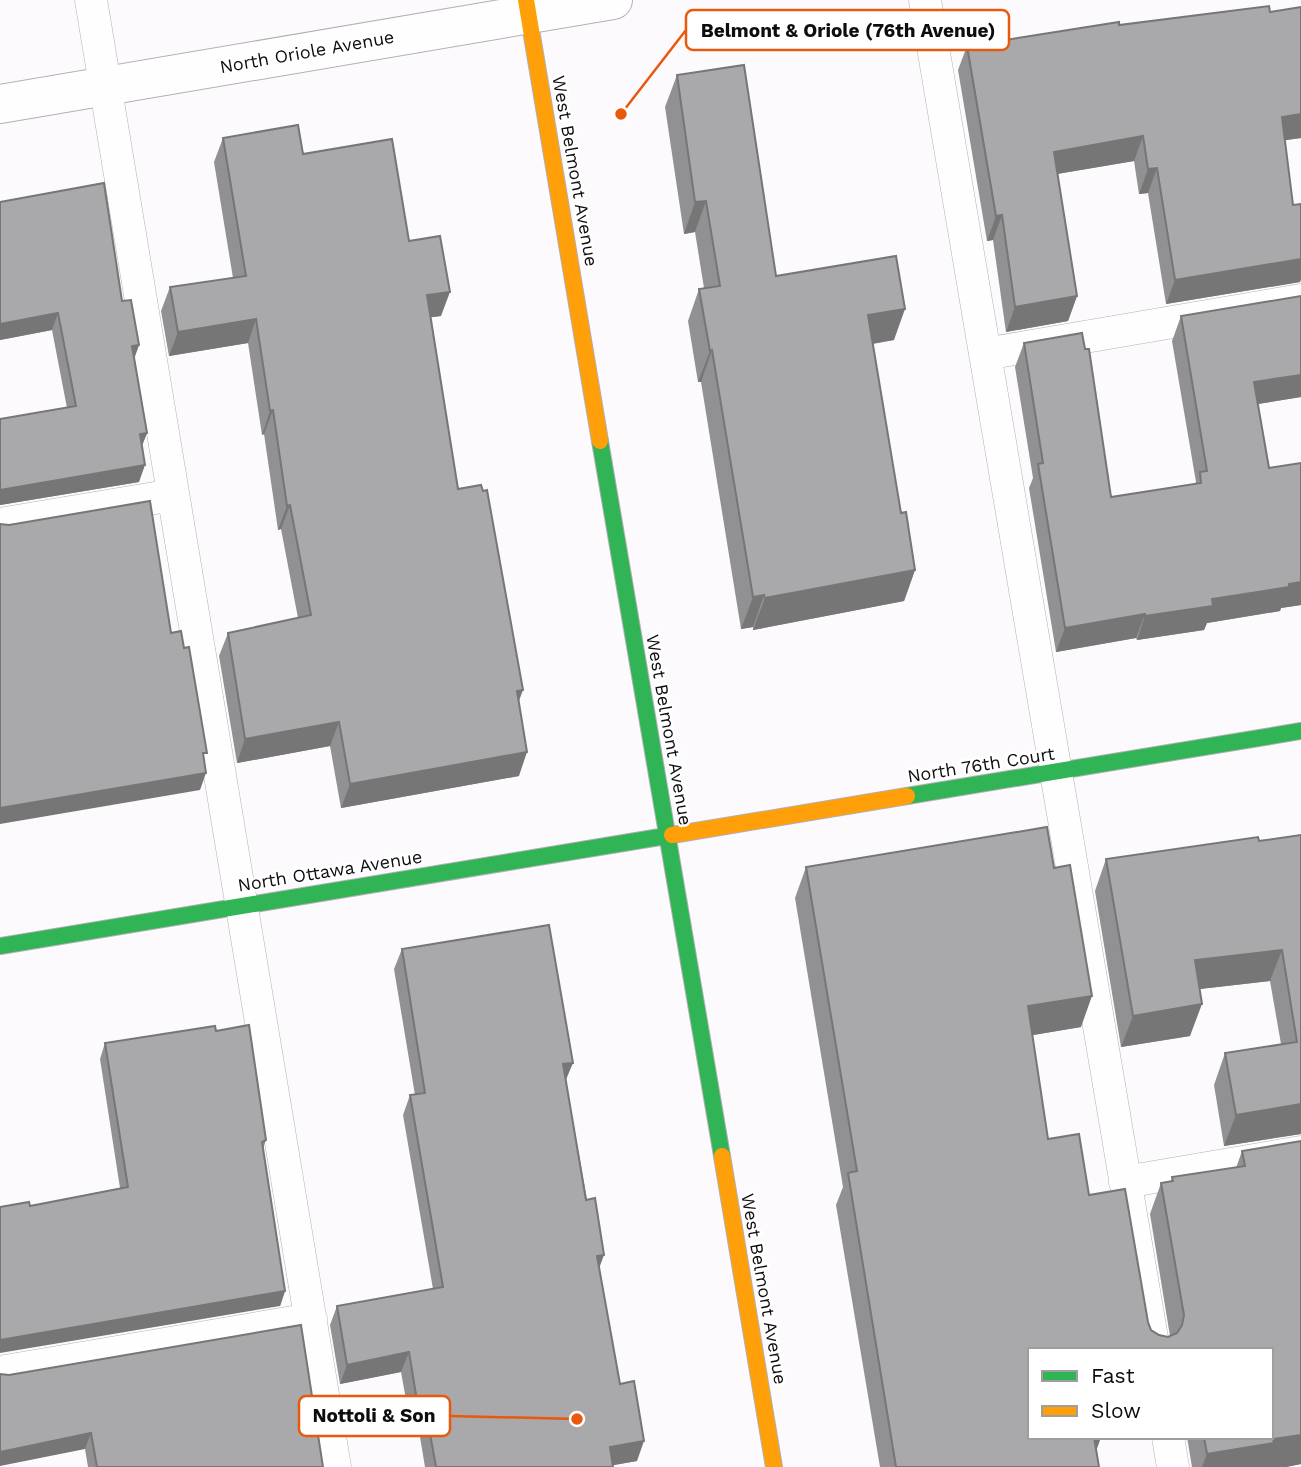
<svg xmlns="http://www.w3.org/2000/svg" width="1301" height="1467" viewBox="0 0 1301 1467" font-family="'Work Sans',sans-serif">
<rect width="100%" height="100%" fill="#fdfafe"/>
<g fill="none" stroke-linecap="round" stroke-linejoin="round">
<defs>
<path id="lane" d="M91,0L335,1467
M925,0L1154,1350
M985,354L1301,300
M0,524L173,495
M1125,1182L1301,1152
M0,1372L311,1319
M1168,1437L1173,1467"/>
<path id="street" d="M0,104L613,0"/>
<path id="fast" d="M600,441L722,1156
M907,796L1301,731
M0,946L672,835"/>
<path id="slow" d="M526,0L600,441
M672,835L907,796
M722,1156L774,1467"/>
</defs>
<use href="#lane" stroke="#b2b0b3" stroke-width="33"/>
<use href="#street" stroke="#b2b0b3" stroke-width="40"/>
<use href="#fast" stroke="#b2b0b3" stroke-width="18"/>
<use href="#slow" stroke="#b2b0b3" stroke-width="18"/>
<use href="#lane" stroke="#fffeff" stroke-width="32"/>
<use href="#street" stroke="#fffeff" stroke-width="38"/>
<use href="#fast" stroke="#30b455" stroke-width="16"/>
<use href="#slow" stroke="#ff9f0a" stroke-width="16"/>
</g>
<path fill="#919092" d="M1301,7V138L1285,140L1293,205L1301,204V279L1300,282L1166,304L1148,193L1139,194L1134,161L1057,174L1077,296L1068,321L1006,332L993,240L987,241L958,70L967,46L1119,25L1270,12Z
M677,75L776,276L894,340L873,344L901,513L915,570L904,601L753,630V627L741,629L701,382H698L688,321L699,289L704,288L695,232L684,234L665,107Z
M223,138L303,154L409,241L441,316L431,317L458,489L519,702V776L341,808L330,746L237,763L219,656L228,633L298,618L281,529L278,530L264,434L262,435L248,343L169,356L161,311L170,287L233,278L214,162Z
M0,202L122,301L139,345L134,358L147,433L142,446L139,482L0,505V419L67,408L52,330L0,340Z
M1301,296V397L1258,404L1269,468L1301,463V605L1281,608L1280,611L1207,623L1204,630L1137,640L1136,638L1056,652L1029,488L1033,478L1015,367L1024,343L1111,497L1195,484L1196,482L1172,341L1181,316Z
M1301,835V1134L1224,1146L1214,1085L1225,1053L1281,1044L1270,981L1199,989L1190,1036L1121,1047L1095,891L1106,859L1259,841Z
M806,867L1081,1027L1032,1035L1048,1139L1089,1195L1151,1330L1159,1335L1168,1337L1170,1336L1150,1214L1161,1183L1171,1181L1172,1177L1236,1168L1242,1151L1301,1464L1286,1467H1192L1187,1437H1271V1350H1030V1437H1101L1096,1451L1099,1467H880L836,1205L843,1187L795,898Z
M402,949L566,1082L620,1384L637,1461L613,1465V1467H425L419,1431L412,1433L401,1372L340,1384L330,1325L337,1306L433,1289L403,1115L410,1095H415L394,969Z
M216,1031L266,1140L263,1149L285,1291L280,1306L30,1206L120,1188L100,1059L105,1043Z
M0,1374L323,1467H88L85,1449Z"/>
<path fill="#767677" d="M1301,114V138L1273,142L1282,117Z
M1143,136L1134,161L1045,176L1054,152Z
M1157,168L1148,193L1139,194L1148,169Z
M706,201L695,232L684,234L695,202Z
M1002,215L993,240L987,241L996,216Z
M1301,259V279L1300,282L1166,304L1175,280Z
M450,292L441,316L419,319L427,295Z
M1077,296L1068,321L1006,332L1015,307Z
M905,309L894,340L857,346L868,315Z
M58,313L52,330L0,340V324Z
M256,319L248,343L169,356L178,332Z
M139,345L133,362L132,346Z
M712,350L701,382H698L710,351Z
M1301,375V397L1245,406L1254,382Z
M273,410L264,434L262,435L270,411Z
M147,433L140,450V434Z
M145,465L139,482L0,505V490L3,489Z
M290,505L281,529L278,530L287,506Z
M915,570L904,601L753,630L765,598Z
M1301,582V605L1281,608L1280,611L1207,623L1204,630L1137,640L1145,616L1212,599Z
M764,595L753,627L741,629L753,597Z
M1145,614L1136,638L1056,652L1065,628Z
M523,690L514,714L517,691Z
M339,722L330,746L237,763L245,739Z
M527,752L519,776L341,808L350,784Z
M206,773L200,790L0,824V808Z
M1282,950L1270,981L1183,991L1195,960Z
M1092,996L1081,1027L1016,1038L1028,1006Z
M1202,1004L1190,1036L1121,1047L1133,1016Z
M573,1063L565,1082L563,1064Z
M1301,1104V1134L1224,1146L1236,1115Z
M604,1255L597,1274V1256Z
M285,1291L280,1306L0,1353V1340L2,1339Z
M409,1352L401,1372L340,1384L347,1365Z
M426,1411L419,1431L412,1433L419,1413Z
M91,1433L85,1449L0,1466V1452Z
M1301,1435V1464L1286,1467H1202L1207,1454L1273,1439Z
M1092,1437H1101L1091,1465Z
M644,1441L637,1461L603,1467L610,1447Z"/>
<path fill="#a9a8aa" stroke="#767677" stroke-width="2" d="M1269,6L1270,12L1301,7V114L1282,117L1293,205L1301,204V259L1175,280L1157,168L1148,169L1143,136L1054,152L1077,296L1015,307L1002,215L996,216L967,46L1119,22V25Z
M744,65L776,276L896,256L905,309L868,315L901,513L906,512L915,570L765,598L764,595L753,597L712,350L710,351L699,289L720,286L706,201L695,202L677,75Z
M298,125L303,154L392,139L409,241L440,236L450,292L427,295L458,489L481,485L483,491L487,490L523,690L517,691L527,752L350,784L339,722L245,739L228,633L311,615L290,505L287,506L273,410L270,411L256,319L178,332L170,287L246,276L223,138Z
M104,183L122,301L131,300L139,345L132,346L147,433L140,434L145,465L0,490V419L76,406L58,313L0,324V202Z
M1301,296V375L1254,382L1269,468L1301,463V582L1289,584V587L1212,599L1213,606L1145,616V614L1065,628L1038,464L1043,463L1024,343L1082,333L1085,349H1089L1111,497L1201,483L1200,472L1207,471L1181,316Z
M150,501L171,633L181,631L184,648L189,647L207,753H203L206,773L0,808V524L9,525Z
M1047,827L1054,868L1070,865L1092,996L1028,1006L1048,1139L1079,1134L1089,1195L1125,1189L1148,1322L1151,1330L1159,1335L1168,1337L1177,1333L1182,1325L1184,1315L1161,1183L1173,1181L1172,1177L1245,1166L1242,1151L1301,1141V1435L1273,1439L1274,1443L1207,1454L1204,1437H1271V1350H1030V1437H1094L1099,1467H896L848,1173L857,1171L806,867Z
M1301,835V1104L1236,1115L1225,1053L1297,1042L1282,950L1195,960L1202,1004L1133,1016L1106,859L1258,837L1259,841Z
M549,925L573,1063L563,1064L586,1200L595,1198L604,1255L597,1256L620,1384L634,1381L644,1441L610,1447L613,1467H436L426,1411L419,1413L409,1352L347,1365L337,1306L443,1287L410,1095L425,1093L402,949Z
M249,1025L266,1140L262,1142L285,1291L0,1340V1207L29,1202L30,1206L128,1187L105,1043L215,1026L216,1031Z
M301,1325L323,1467H97L91,1433L0,1452V1374L9,1375Z"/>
<g text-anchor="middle" stroke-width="5" stroke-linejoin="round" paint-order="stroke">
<g font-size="18" fill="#0e0c0e" stroke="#fff">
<text transform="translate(307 52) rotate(-10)" y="6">North Oriole Avenue</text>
<text transform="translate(575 171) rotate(80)" y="6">West Belmont Avenue</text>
<text transform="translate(669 730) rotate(80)" y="6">West Belmont Avenue</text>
<text transform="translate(981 765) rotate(-9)" y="6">North 76th Court</text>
<text transform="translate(330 871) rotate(-9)" y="6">North Ottawa Avenue</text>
<text transform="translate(764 1289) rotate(80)" y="6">West Belmont Avenue</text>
</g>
</g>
<path fill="none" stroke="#e8590c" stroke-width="2.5" d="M621 114L686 30M577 1419L450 1416"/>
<g fill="#e8590c" stroke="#fff" stroke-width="2.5">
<circle cx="621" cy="114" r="7"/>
<circle cx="577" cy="1419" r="7"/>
</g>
<g fill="#fff" stroke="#e8590c" stroke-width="2.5">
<rect x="686" y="10" width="323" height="40" rx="7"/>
<rect x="299" y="1396" width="151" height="40" rx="7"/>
</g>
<g font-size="19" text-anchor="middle" font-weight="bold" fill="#0e0c0e">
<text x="848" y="37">Belmont &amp; Oriole (76th Avenue)</text>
<text x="374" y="1422">Nottoli &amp; Son</text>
</g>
<rect x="1028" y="1348" width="245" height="91" fill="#ffffff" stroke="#9f9e9f" stroke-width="2"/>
<rect x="1042" y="1371" width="35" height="10" fill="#30b455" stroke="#9f9e9f" stroke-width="2"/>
<text x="1091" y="1383" font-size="21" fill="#0e0c0e">Fast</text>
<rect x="1042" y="1406" width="35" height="10" fill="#ff9f0a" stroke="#9f9e9f" stroke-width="2"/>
<text x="1091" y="1418" font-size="21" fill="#0e0c0e">Slow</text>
</svg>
